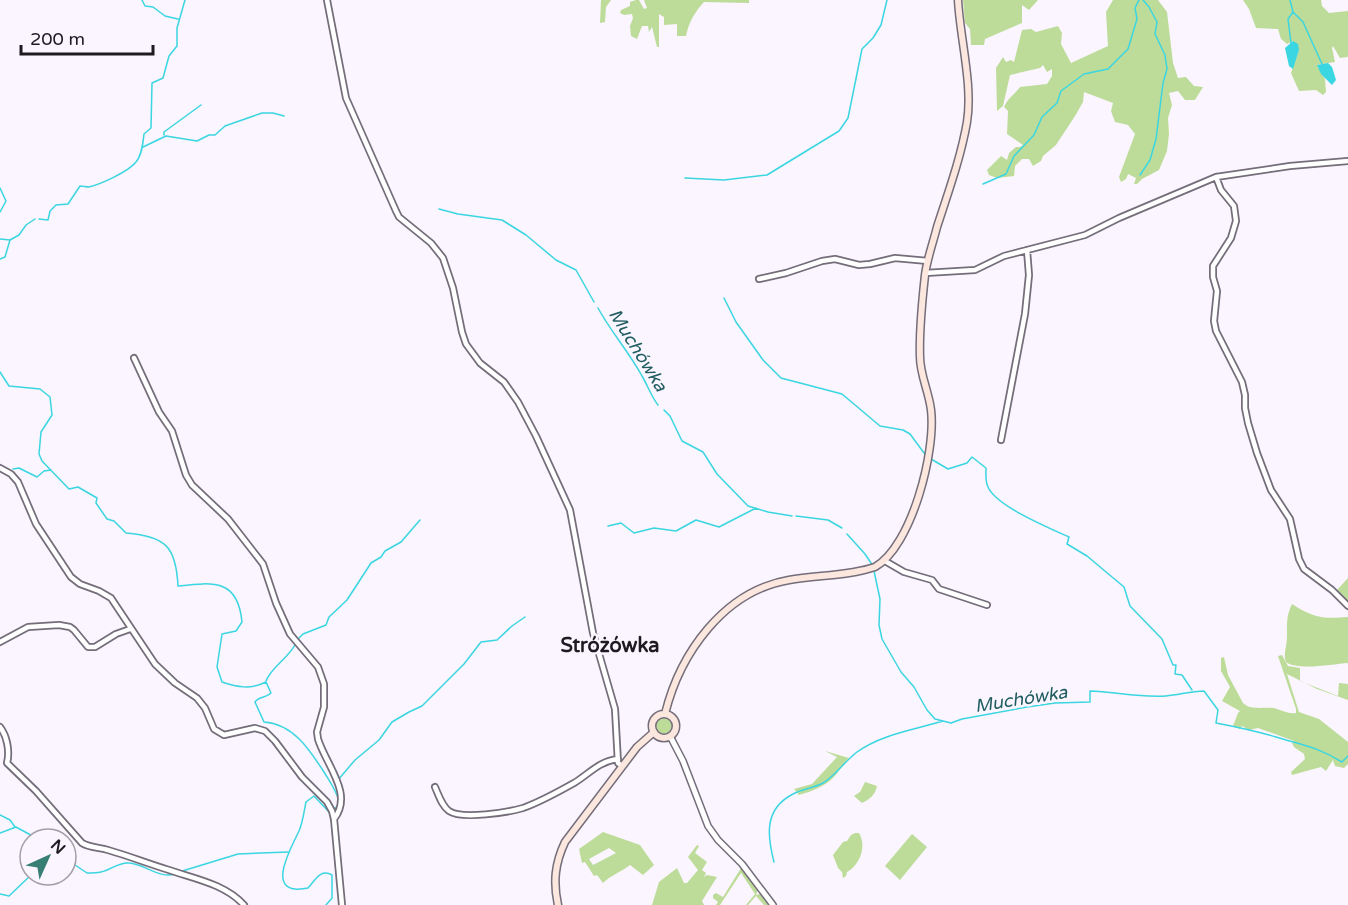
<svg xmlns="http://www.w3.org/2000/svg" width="1348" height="905" viewBox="0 0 1348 905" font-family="'Varela Round',sans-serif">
<rect width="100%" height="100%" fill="#faf5fe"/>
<path fill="#bedc99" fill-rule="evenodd" d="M601,0H611L606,7L605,22L600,23Z
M636,0H639L644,9L647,8L644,0H749V3L704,2C694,13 689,22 686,36H677V24L664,25V17L659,14V47H657L652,27L649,32L648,26H642L637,39L631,36L630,26L633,18L632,14L624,15L620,13L621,10L630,6V2Z
M963,0H1038L1029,10L1022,5V23L985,39L984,45H971L970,29L965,23Z
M1113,0H1158L1167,12L1173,63L1178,78L1186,77L1194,86L1203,87L1195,100H1185L1178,91L1169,93L1172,105L1168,118L1169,134L1167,151L1159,170L1142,179L1137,184H1134L1136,178L1128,174L1126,179L1121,182L1119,177L1135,134L1128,125L1115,122L1111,111L1113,103L1084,92L1083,102L1075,116L1056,145L1043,156L1041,161L1033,166L1029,159H1022L1015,166L1014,176L997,178L989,175L987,170L1001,156L1007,160L1009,153L1016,147H1020L1023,145L1007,134L1008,111L1004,107C1008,98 1014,95 1020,87L1047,84L1052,76V69L1047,72L1043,65L1040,68L1010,75L1003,106L997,111L996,68L1003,57L1006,62L1011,60L1014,62L1022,30L1031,29L1036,32L1058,26L1062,33L1061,44L1071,63L1108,46L1106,12Z
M1243,0H1321L1322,6L1329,13L1348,11V57L1340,58L1333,46L1332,48L1335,62L1317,65L1325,79L1326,92L1323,95L1316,90L1299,91L1291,73L1299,50L1293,41L1287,44L1281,39L1278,29L1256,28L1249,9Z
M1348,578V604L1337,590Z
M1292,604C1314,618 1323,619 1348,617V663C1333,664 1298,671 1286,662C1283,653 1287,646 1287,637C1287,625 1286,616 1292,604Z
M1282,655L1288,666L1300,668V681L1338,696L1339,683L1348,684V700L1317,689L1287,674L1299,712L1319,719L1348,742V764L1344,768L1335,766L1333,760L1326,771L1321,767L1292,775L1291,772L1305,759L1304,754L1294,747L1292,743L1294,741L1258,728L1249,730L1242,726L1240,729L1233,726L1238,713L1240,711L1222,701L1230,687L1221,671V658L1224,657L1228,675L1243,703L1247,706C1257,710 1267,706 1277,709C1284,711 1288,714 1296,713V709L1278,656Z
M656 726a8 8 0 1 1 16 0a8 8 0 1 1-16 0Z
M825,751L849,758C842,764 840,771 834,777C824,787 812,791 799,795L794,789L812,784L837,757Z
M865,782L877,786C875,795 870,799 862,803L854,796L860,792Z
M603,832L640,845L654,865L643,875L630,865C621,872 611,875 603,883L597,875L594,876L585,862L582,863L579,849ZM609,848L616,853L593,865L589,859Z
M855,833H859C867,846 860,865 847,872L846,876L843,878L842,872L838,868L833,855L843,842L847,841L851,835Z
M912,834L927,847L900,880L885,866Z
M697,845L699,846L695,853L707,862L702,870L706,873L704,877L707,875L717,877L702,901L704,905H652L659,882L677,868L684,883H687L698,870L688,857Z
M741,868L758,890L756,895L760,894L769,905H764L756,896L748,905H746L755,894L741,873L720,905H716L718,902L713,898V895L716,893L723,897Z"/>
<path fill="#3ad6e1" d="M1293,41L1298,44L1299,50L1293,69L1289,66L1285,48Z
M1328,63L1332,67L1336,80L1332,85L1321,74L1317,65Z"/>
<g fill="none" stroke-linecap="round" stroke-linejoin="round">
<path stroke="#3ad6e1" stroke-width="1.5" d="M142,0L145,6L153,7L165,16L178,19
M1290,0L1293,12L1303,22L1322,64
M1291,43L1288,19L1293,12
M164,135V132L201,105
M143,147L166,136L197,141L209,135H215L225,126L262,113H273L284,116
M1140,175L1150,160L1156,139L1163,83L1167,69L1165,55L1155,34L1157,22L1149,7L1143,0
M685,178L724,180L767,175L839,131L848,118L862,49L873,38L881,25L887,0
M983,184L1006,174L1014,156L1034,135L1042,117L1057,103L1061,91L1084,74L1108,69L1128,49L1137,19L1135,8L1139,0
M0,188L6,201L0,212
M439,209L458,214L502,220L526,235L556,260L576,270L594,302
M39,219L48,220L50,211L56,205L68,204L80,186C81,186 88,187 89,187C101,184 128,172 136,162C142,155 143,143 144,134L151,128L152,83L163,78L169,56L177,46V28L185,0
M0,239L10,240L5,257L0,259
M10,240L19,235L26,225L35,219
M724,298L736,322L763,360L781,378L842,394L880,426L903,430L910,434L927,457
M598,308C611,332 629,352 642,376C648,386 651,396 658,405
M0,372L9,386L40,389L50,397L52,415L41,432L39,454L42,461L69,489L78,487L97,498L96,503L107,519L114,521L126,533C165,537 176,545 178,586C214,582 238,579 242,622L236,631L222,634L217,667L222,682C237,687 250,690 266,682L271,693C266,698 259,696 255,702L264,722C293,724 309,749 324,772C330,782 336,790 339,801
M664,410L670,416L682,441L703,452L717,474L748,506L768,512L792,516
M931,459L948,469L967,463L972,457L986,468C986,474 985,481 988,487C996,506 1049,528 1069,537L1067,544L1087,556L1124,587L1130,606L1162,639L1173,665H1176L1175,674L1182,675L1192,690
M13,469L19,468L37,477L44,471L51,470
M796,516L828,520L842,528
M608,526L621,523L634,533L654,528L676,531L696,520L719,527L756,508
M847,534L865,554L873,566
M874,571L880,599L879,625L882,639L901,672L914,687L927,710L935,719L951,723L962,719L1027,707L1055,703L1090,702V691C1115,692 1141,698 1166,696C1179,695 1191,691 1204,691L1218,710L1216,723C1237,727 1256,731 1276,737C1302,745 1318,747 1342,762L1348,756
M298,639L303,634L326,625L329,617L347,600L371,563L381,557L385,551L401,542L420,520
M266,681C272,666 289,658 296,643
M338,780L355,760L379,740L392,722L409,712L422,706L464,664L481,642L497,640L512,626L525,617
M0,815L10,820L15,827
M0,833L16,827L38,839
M774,862C767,835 764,809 793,794C802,789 814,788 823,783C834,777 845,761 857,752C882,734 914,730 943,721
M66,863L75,865L87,873C91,873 96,873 101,872C111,870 118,862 129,863C145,864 159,879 175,874
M179,872L238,854L288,852
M0,894L9,896L31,875
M326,905L332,898V875C320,868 315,881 308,888C263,897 290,850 299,831C303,822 304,811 306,802L314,796L329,812L338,806"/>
<defs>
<path id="minor" d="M327,0L346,98L396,211L399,217L431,243L443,258L453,288L462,332L466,344L480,363L504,382L518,402L536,436L570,510L593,633L615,709L618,763L622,766
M1216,177L1221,190L1234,206L1236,221L1231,238L1213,266V277L1217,291L1214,321L1216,331L1242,382L1245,395V408L1248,423L1257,453L1271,490L1290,519L1299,559L1304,569L1332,590L1348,606
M925,273L975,270L1004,256L1085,235L1119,218L1216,177L1290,166L1348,161
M759,279L786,273L822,261L835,259L859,265L870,264L895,258L928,261
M134,358L159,412L172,431L186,475L192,485L228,519L263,564L276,603L290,634L318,667L324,684V707L317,732L318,739C326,765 354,794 334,819
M1001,440L1025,314L1029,275L1027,250
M0,468L11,474L18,482L36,524L71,577L80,584L99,591L111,598L155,664L175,683L197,698L205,708L214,729L224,735L255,728L265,731L275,741L302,777L327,802L332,811L334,819L342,905
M885,561L904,572L932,580L939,589L987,605
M0,642L28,627L59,625L70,627L74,630L88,647H95L116,634L130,629
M0,727C7,736 10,751 7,763L36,791L82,843C90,848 99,847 108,850C129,856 149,864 169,870C195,879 225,884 244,905
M435,787C439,796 442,806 449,811C462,820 509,812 523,808C540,802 558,792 574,783C589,774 599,761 618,759"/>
<path id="tertiary" d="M670,736L683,761L708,826L718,840L742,864L773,905"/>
<path id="secondary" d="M665,714C680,653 724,591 789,580C818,575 848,576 875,567C912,546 936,451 931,410C929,392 920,375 920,357C919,330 922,302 925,275C927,259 933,243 937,227C948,193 961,157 967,122C973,85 960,38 958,0
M652 726a12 12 0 1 1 24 0a12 12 0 1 1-24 0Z
M558,905C553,882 555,863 565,842L637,747L654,732"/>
</defs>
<use href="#minor" stroke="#746d7a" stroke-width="8"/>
<use href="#tertiary" stroke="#746d7a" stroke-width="8"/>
<use href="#secondary" stroke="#746d7a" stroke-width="9"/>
<use href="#minor" stroke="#fff" stroke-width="4.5"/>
<use href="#tertiary" stroke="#fff" stroke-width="5"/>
<use href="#secondary" stroke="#fce7df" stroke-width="6"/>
</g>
<g text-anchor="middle" stroke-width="5" stroke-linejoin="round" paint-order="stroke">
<g font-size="18" font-style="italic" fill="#205d61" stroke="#faf5fe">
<text transform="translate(638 350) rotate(58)" y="6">Muchówka</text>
<text transform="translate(1021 699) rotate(-9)" y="6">Muchówka</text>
</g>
<g font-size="20" font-weight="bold" fill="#1e1b20" stroke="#faf5fe">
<text x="610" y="652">Stróżówka</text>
</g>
</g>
<g transform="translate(48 857) rotate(45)"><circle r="28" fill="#faf5fe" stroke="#a29ea5" stroke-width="1.5"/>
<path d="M0-4.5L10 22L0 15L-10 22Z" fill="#377e75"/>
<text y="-9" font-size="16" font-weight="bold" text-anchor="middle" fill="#1e1b20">N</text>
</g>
<path d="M21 45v9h132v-9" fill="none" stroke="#1e1b20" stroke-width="3"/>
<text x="30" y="45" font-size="18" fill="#1e1b20" stroke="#faf5fe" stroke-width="4.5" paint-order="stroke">200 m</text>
</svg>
